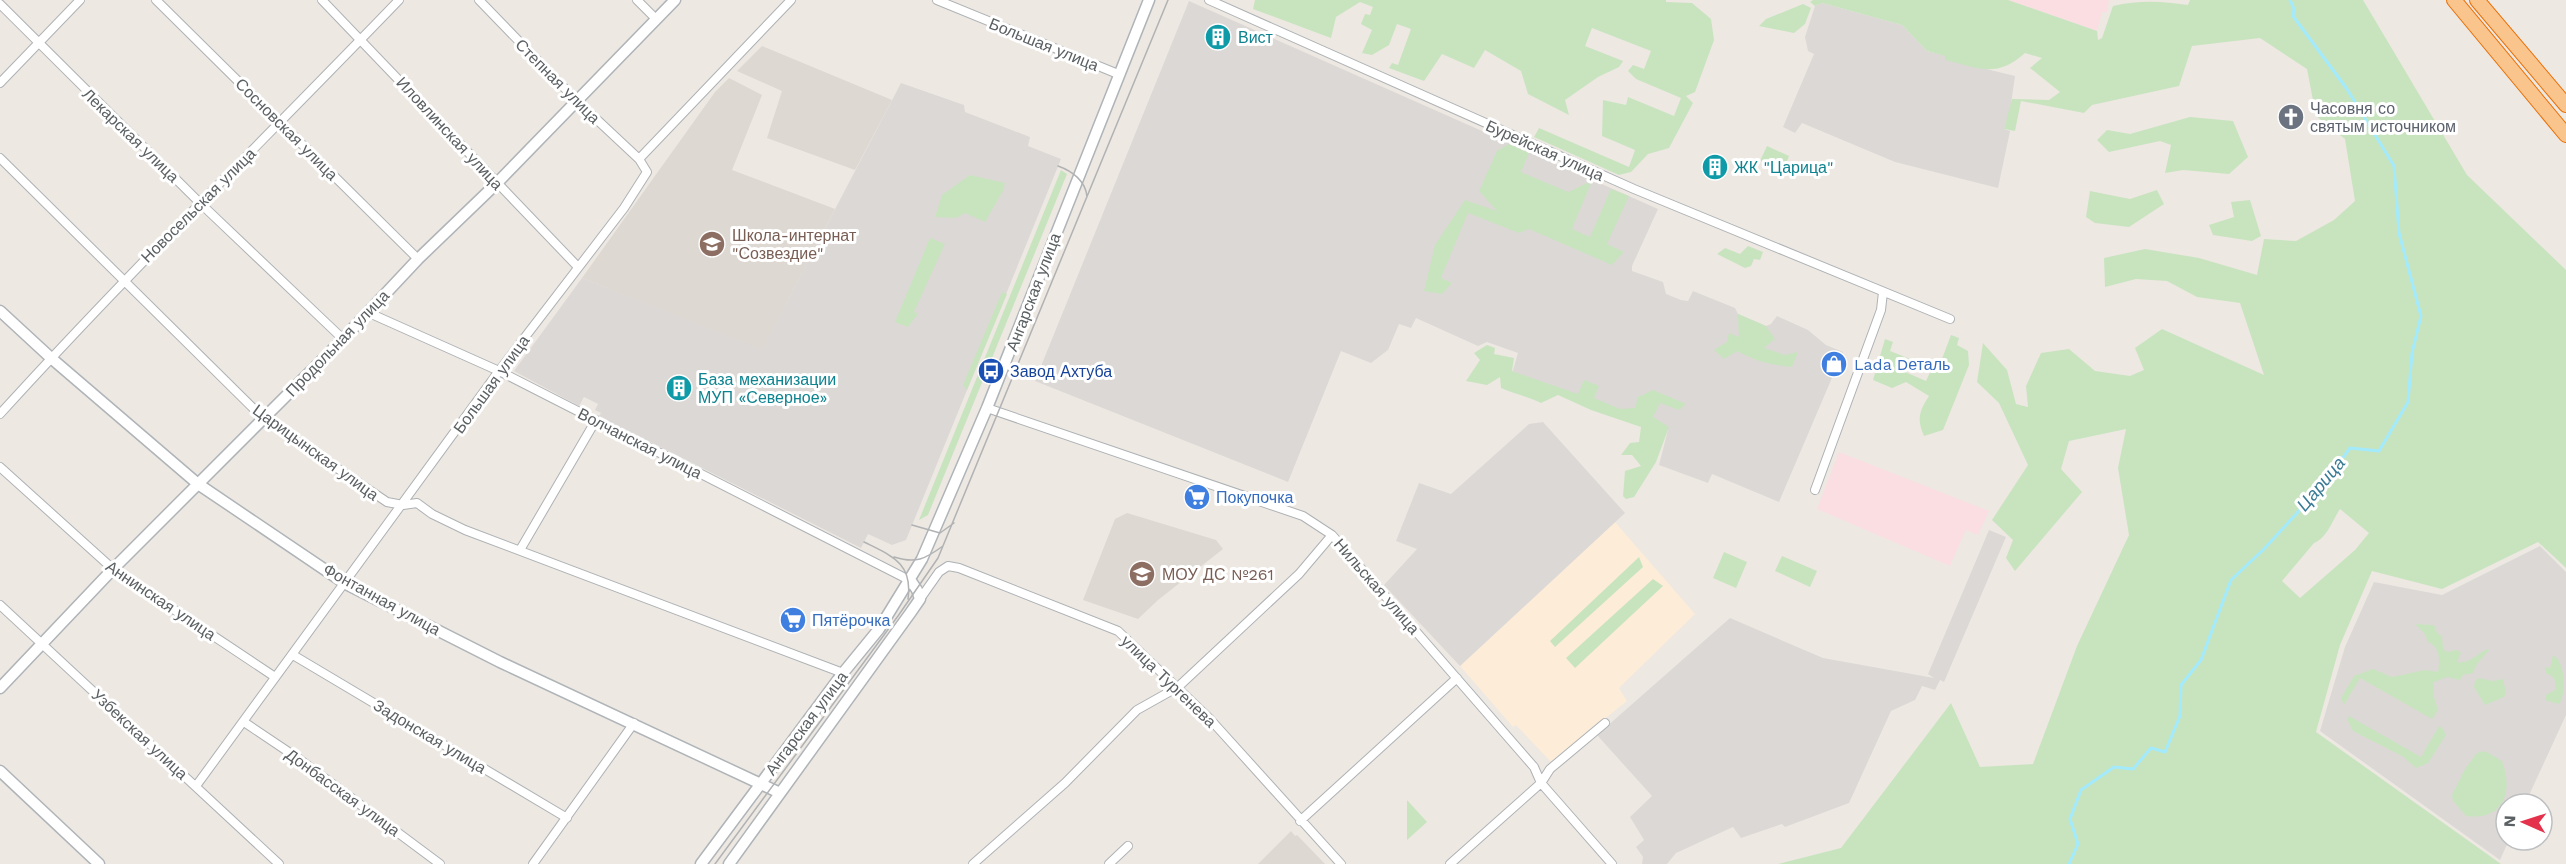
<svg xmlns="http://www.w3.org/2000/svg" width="2566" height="864" viewBox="0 0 2566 864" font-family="'Work Sans',sans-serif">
<rect width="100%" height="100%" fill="#ede8e2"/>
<path fill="#fdecd8" d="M1615,522L1695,614L1619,688L1627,701L1551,762L1516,725L1513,727L1460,666Z"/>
<path fill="#dcd8d5" d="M1189,1L1658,209L1632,266V271L1663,282L1666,294L1681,300L1688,301L1693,291L1735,308L1738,314L1766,326L1771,324L1777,316L1808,330L1826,345L1843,352L1779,502L1712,474L1708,483L1659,465L1668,430L1511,377L1518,353L1487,342L1478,346L1416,318L1411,328L1399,324L1388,350L1371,363L1341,351L1288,482L1035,381Z
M1822,3L1902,25L1927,51L1946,56L1945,59L2015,76L2010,111L2004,129L2010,131L1998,188L1895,162L1802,123L1795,133L1783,127L1814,54L1808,51L1805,37L1815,6Z
M901,83L964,105L965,112L1030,137L1028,146L1061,159L906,540L892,545L868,534L861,548L599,416L601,413L595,410L598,404L584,397L579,406L514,371L582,278L762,349Z
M1543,422L1625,513L1460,666L1384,585L1417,549L1396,541L1419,483L1451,494L1529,424Z
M1989,530L2006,537L1944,682L1940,680L1935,690L1922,686L1915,700L1891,711L1849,803L1785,827L1782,824L1741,838L1733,827L1676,853L1667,864H1642L1643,857L1636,847L1644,840L1630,817L1652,796L1597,735L1730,618L1823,658L1934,678L1928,674Z
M2540,546L2566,572V715L2525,804H2506V840H2509L2500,860L2320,731L2345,647L2374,582L2442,595Z"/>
<path fill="#ddd8d1" d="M762,46L892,100L855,170L767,138L782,91L737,71Z
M729,78L762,95L732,170L835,209L762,350L582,278L715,92Z
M1127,513L1216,540L1223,549L1158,600L1138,619L1083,600L1115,519Z
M1291,831L1295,836L1297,835L1325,864H1258Z"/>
<path fill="#fadee2" d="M2008,0H2109L2107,12H2102L2097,31Z
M1839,452L1989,511L1978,535L1966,530L1950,566L1817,509Z"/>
<path fill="#c8e4bf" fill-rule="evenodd" d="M1255,0H1666V2L1692,3L1711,19L1714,40L1695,92L1686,96L1693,103L1669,148L1648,154L1631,172L1619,175L1534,137L1539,128L1629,167L1635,150L1602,136L1603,100L1626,105L1628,97L1674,116L1681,98L1636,79L1628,71L1633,65L1644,69L1651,51L1592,28L1585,46L1623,61L1619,67L1598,77L1565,100L1569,115L1528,94L1521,71L1485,50L1474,68L1442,54L1424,81L1389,68L1392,63L1398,65L1411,29L1397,24L1389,45L1372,55L1362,53L1372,30L1361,24L1365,14L1370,15L1373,7L1360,2L1336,17L1331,38L1253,9Z
M1813,0H2008L2097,31L2098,40L2102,38L2113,6C2139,0 2162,1 2188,5L2190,0H2363L2467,175L2566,270V568L2538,542L2442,589L2372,571L2340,645L2316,732L2501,864H1778L1841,848L1951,703L1980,767L2033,764L2077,646L2129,535L2118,468L2126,429L2069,441L2061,469L2082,492L2015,571L2006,558L2013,540L1992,520L2028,465L1999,403L1977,382L1983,343L2007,370L2016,404L2028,407L2026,386L2041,353L2069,349L2095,371L2130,376L2144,370L2135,348L2162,329L2264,375L2240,303L2197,297L2167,281L2136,279L2105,287L2104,258L2145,249L2199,258L2257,275L2264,239L2296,241L2334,220L2355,201L2345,139L2316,116L2307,69L2260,38L2192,46L2179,86L2092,105L2084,113L2021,101L2015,131L2004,129L2012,99L2049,100L2060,92L2030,68L2042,58L2025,53C1996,79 1979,68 1945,60V56L1927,51L1902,25L1822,3L1815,6L1810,2ZM2340,509L2369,533L2355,550L2300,598L2282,581L2314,543C2327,538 2332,521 2340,509Z
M1803,4L1811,8L1805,24L1794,33L1759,26L1766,19Z
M2190,117L2233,121L2248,157L2229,174L2183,170L2165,173L2171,145L2160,141L2109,152L2097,140L2107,130L2130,134Z
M1509,144L1529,153L1521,172L1568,192L1592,181L1572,229L1590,237L1611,189L1629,196L1607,244L1624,252L1612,265L1529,229L1519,233L1468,213L1441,278L1452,283L1442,294L1424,291L1435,245L1465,200L1497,211L1479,191L1497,151Z
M1767,146L1789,156L1783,171L1760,161Z
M1061,170L1067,174L928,515L919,520Z
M970,175L1005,183L1003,191L985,222L965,213L956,218L935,217L942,195Z
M2157,190L2164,204L2129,227L2095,223L2086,217L2090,191L2130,199Z
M2250,200L2261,236L2252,241L2213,235L2209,225L2234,217L2231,202Z
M930,238L945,244L914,312L918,314L908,327L895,322Z
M1748,246L1763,252L1760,260L1754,259L1751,266L1745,268L1717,254L1725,248L1740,254Z
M1002,292L1007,294L967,390L963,385Z
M1738,314L1766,326L1775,339L1764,348L1785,355L1798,352L1792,367C1771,365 1755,361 1737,351L1724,359L1714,350L1727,342L1729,333L1739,337Z
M1951,335L1959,338L1957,345L1968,351L1969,365L1943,430L1924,436C1916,419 1920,410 1929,396L1906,382L1892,388L1873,380L1885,339L1893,342L1890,351L1910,359L1905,372L1926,381L1931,370L1937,372Z
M1487,345L1495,348L1494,354L1514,358L1512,371L1578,394L1584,380L1599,386L1594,398L1620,409L1635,408L1638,397L1653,390L1686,404L1679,410L1660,403L1653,417L1669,427L1656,462L1634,497L1626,499L1623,496L1625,471L1641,466L1632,455H1621L1630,443L1639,442L1641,427L1591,410L1558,395L1541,403C1527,396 1514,394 1501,388L1500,377L1487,385L1466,381L1480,360L1474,353Z
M1724,552L1747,562L1736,588L1713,578Z
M1782,556L1817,571L1810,587L1775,571Z
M1639,557L1643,567L1555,647L1550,641Z
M1653,579L1663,586L1575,668L1566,658Z
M2415,624L2434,625L2437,633L2442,636L2443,648L2447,652L2457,650L2461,653L2457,662C2470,664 2477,654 2487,649L2489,650L2477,664L2473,673L2463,675L2460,680L2447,677L2434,682L2433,694L2438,710L2432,719L2360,678L2344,705L2341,698L2354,676L2373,669L2392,677L2425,670L2438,672C2440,660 2440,647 2428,642L2425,634Z
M2553,655C2566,661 2566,695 2559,704L2545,700L2546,695L2555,690L2556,685L2553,677L2546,673L2545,667L2550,668Z
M2479,678L2493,681L2503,679L2506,692L2504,697L2485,705L2474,687L2475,681Z
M2349,716L2421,757L2439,726L2443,729L2446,735L2428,763L2416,768L2402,756L2353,731L2347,719Z
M2485,751L2502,761C2514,792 2503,821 2466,816L2453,801L2452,795L2465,769L2477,753Z
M1407,800L1427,822L1407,840Z"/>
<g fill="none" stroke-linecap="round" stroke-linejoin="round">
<path stroke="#a3eafc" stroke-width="3" d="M2069,864L2078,844L2070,819L2081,790L2114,767L2133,769L2151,748L2165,752L2180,716L2181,685L2201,660L2231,580L2264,549L2321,487L2350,448L2379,451L2408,402L2412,353L2421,316L2399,233L2394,166L2347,89L2293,16L2294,9L2290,0"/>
<defs>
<path id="street" d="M156,0L418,259
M322,0L578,267
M479,0L577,101L639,159
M637,0L656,19
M937,0L1118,74
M1209,0L1634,189L1950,319
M0,4L199,202L343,339
M0,83L80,0
M0,158L263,418L387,502L403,505L417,503L432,514L465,530L843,673
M367,312L499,371L911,581
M987,408L1303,516L1332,535L1534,767L1541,783L1612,864
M0,414C129,272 266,138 399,0
M0,467L113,569L275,677
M1815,490L1881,310L1883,292
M520,550L596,420
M920,599L939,572L948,566L959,568L1118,631L1209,718L1341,864
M0,605L279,864
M293,655L567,818
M244,722L299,759L440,864
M196,786L499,371L624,208L647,172L639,159L791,0
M1300,821L1457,678
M533,864L634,723
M973,864L1065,783L1137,710L1178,687L1299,574L1332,535
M1109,864L1128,846
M1450,864L1541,783L1550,769L1605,723"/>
<path id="secondary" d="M0,311L51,358L198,484L346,584L500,662L780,793
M0,688L113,569L343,339L418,259L497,183L675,0
M0,771L99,864
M701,864L843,673L879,629L922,559L987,408L1149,0
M729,864L911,612L920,599L917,590L911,581"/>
<path id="highway" d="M2454,0L2566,135
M2477,0L2566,105"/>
</defs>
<use href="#street" stroke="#aeb2b5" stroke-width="10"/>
<use href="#secondary" stroke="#afb4b8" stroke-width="13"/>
<use href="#highway" stroke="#e96f07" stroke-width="16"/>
<use href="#street" stroke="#fff" stroke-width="8"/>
<use href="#secondary" stroke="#fff" stroke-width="10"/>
<use href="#highway" stroke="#fac58d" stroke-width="14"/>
<path stroke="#b1b2b3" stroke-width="1.5" d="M1058,166C1072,171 1086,181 1087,197
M912,525L940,533L954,523
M864,542C892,556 913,563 908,599
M894,557C916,564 925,559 943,546
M715,864L898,616L938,558L1168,0"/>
</g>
<defs>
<symbol id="building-disc" viewBox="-11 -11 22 22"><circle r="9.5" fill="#0f9aa8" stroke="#fff"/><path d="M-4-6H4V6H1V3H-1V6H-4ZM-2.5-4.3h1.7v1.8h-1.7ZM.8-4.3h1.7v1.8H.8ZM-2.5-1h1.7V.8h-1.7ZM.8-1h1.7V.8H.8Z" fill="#fff"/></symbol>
<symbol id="church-disc" viewBox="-11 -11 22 22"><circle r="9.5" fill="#6b7280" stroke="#fff"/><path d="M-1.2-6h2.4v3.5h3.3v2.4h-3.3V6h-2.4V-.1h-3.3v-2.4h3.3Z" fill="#fff"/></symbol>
<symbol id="school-disc" viewBox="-11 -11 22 22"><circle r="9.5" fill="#8d6e63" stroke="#fff"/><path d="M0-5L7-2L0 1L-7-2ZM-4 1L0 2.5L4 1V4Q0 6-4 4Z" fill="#fff"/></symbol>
<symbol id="shop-disc" viewBox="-11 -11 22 22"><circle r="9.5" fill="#3f7fe0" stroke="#fff"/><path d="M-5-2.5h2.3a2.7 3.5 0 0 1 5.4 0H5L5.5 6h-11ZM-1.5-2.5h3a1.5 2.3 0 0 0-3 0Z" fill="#fff"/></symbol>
<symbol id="bus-disc" viewBox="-11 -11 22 22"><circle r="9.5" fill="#1a4fb4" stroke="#fff"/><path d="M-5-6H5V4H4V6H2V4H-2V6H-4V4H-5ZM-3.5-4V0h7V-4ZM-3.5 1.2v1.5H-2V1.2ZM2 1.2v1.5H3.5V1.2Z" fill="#fff"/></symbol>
<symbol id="supermarket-disc" viewBox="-11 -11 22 22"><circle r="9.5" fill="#3f7fe0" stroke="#fff"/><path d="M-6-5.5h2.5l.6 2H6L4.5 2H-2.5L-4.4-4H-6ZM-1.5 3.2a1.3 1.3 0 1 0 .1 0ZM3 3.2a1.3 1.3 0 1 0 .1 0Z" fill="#fff"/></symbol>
</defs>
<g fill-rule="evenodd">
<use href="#building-disc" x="1203" y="22" width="30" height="30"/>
<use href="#church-disc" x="2276" y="102" width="30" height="30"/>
<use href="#building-disc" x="1700" y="152" width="30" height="30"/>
<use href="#school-disc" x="697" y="229" width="30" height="30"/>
<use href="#shop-disc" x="1819" y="349" width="30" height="30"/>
<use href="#bus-disc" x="976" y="356" width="30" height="30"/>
<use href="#building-disc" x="664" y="373" width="30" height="30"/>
<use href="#supermarket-disc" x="1182" y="482" width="30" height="30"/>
<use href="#school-disc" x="1127" y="559" width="30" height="30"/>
<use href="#supermarket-disc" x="778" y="605" width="30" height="30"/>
</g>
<g text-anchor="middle" stroke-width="6" stroke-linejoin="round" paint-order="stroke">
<g font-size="16" fill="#0d838f" stroke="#fff" text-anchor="start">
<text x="1238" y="43">Вист</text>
<text x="1734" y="173">ЖК "Царица"</text>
<text x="698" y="385">База механизации<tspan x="698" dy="18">МУП «Северное»</tspan></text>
</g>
<g font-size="16" fill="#5b6063" stroke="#fff">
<text transform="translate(1044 44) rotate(22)" y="6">Большая улица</text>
<text transform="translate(558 81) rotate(45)" y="6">Степная улица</text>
<text transform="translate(287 129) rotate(45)" y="6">Сосновская улица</text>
<text transform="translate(450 133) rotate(47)" y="6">Иловлинская улица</text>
<text transform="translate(131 135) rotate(44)" y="6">Лекарская улица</text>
<text transform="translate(1545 150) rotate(24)" y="6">Бурейская улица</text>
<text transform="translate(198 205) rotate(-45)" y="6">Новосельская улица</text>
<text transform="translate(1033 292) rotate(-69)" y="6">Ангарская улица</text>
<text transform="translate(337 343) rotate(-46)" y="6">Продольная улица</text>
<text transform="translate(491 384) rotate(-54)" y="6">Большая улица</text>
<text transform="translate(640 443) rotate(27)" y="6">Волчанская улица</text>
<text transform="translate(316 452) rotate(36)" y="6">Царицынская улица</text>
<text transform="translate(1377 586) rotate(49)" y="6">Нильская улица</text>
<text transform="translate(382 599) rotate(29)" y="6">Фонтанная улица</text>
<text transform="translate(161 600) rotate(34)" y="6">Аннинская улица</text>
<text transform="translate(1169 681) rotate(44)" y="6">улица Тургенева</text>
<text transform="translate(806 723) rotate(-53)" y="6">Ангарская улица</text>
<text transform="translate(140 734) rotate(43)" y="6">Узбекская улица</text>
<text transform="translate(430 736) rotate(31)" y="6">Задонская улица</text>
<text transform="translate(343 792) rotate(36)" y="6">Донбасская улица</text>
</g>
<g font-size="16" fill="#5b616d" stroke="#fff" text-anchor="start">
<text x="2310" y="114">Часовня со<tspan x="2310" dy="18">святым источником</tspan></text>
</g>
<g font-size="16" fill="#785e54" stroke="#fff" text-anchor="start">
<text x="732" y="241">Школа-интернат<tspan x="732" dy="18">"Созвездие"</tspan></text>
<text x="1162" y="580">МОУ ДС №261</text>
</g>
<g font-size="16" fill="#366cbe" stroke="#fff" text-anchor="start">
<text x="1854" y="370">Lada Dеталь</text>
<text x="1216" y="503">Покупочка</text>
<text x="812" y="626">Пятёрочка</text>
</g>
<g font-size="16" fill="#164399" stroke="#fff" text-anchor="start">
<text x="1010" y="377">Завод Ахтуба</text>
</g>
<g font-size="18" font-style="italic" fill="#397a94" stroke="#fff">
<text transform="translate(2321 484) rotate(-50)" y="6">Царица</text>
</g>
</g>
<g transform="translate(2524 822) rotate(273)"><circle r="28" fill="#ffffff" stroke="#bdbfc1" stroke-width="1.5"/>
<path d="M0-4.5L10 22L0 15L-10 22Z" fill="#e4324c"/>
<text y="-9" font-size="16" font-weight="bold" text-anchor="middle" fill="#5b6063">N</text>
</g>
</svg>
